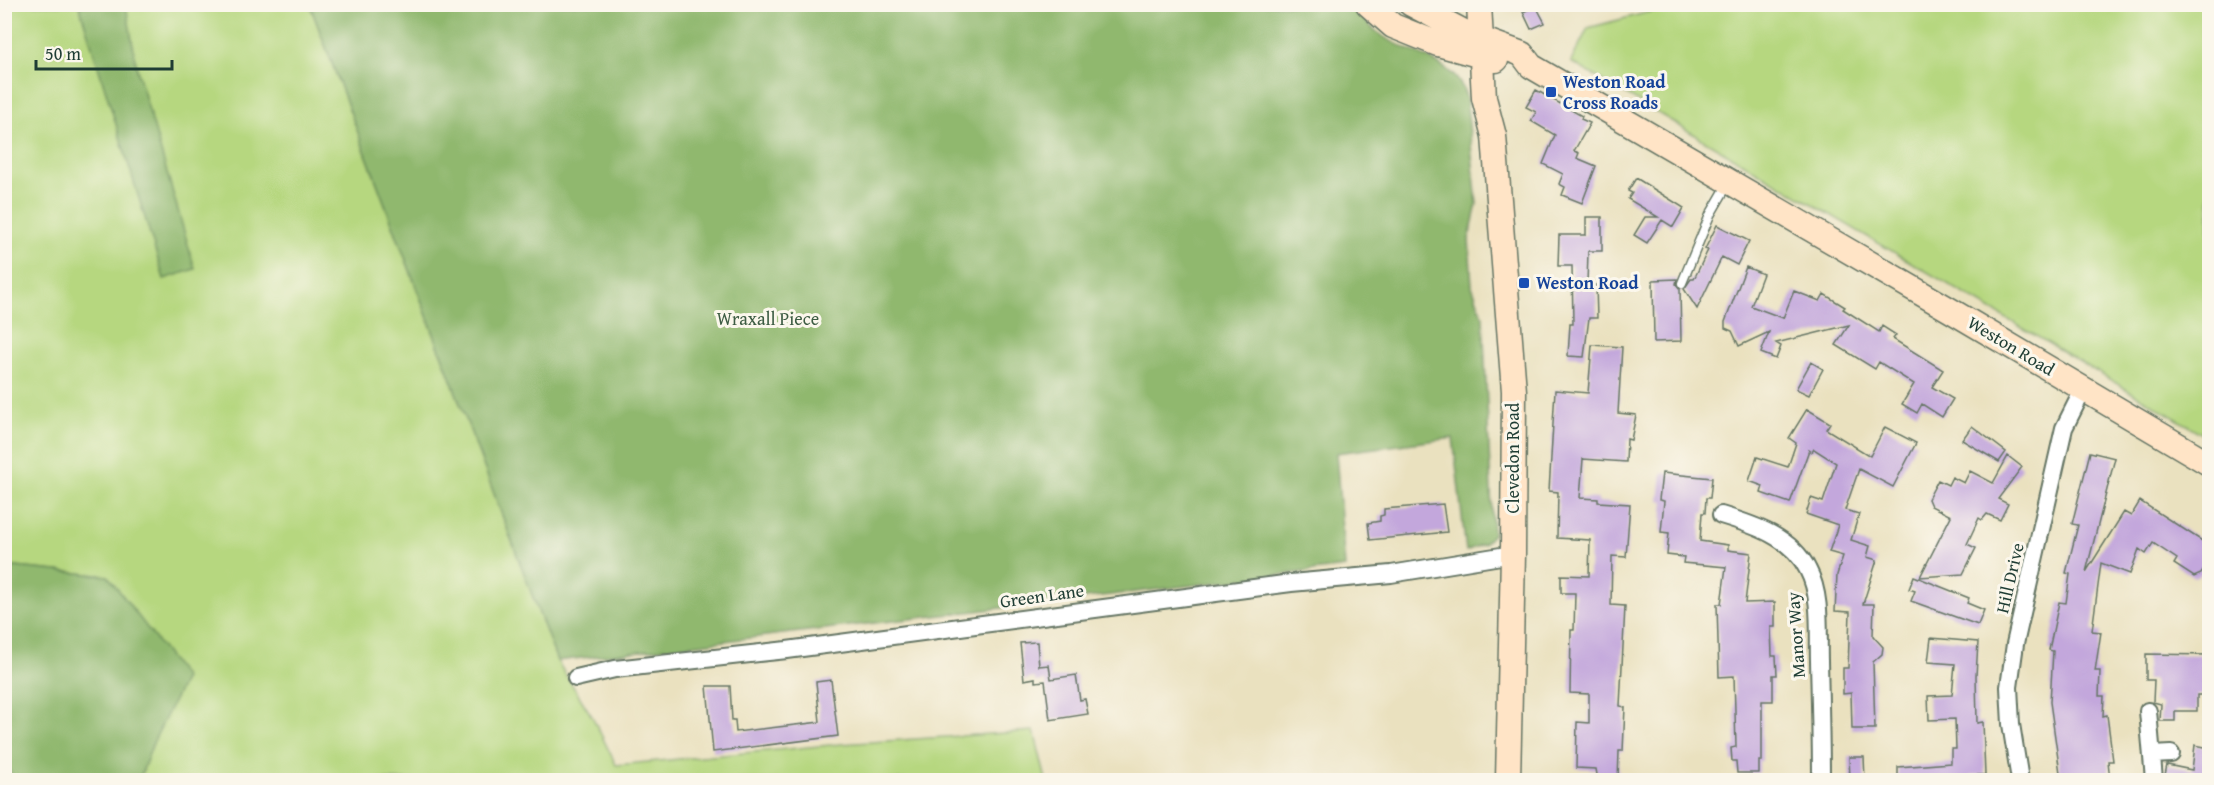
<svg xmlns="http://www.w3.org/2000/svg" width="2214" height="785" viewBox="0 0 2214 785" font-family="'Gentium Book Plus',serif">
<rect width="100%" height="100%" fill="#fbf7ec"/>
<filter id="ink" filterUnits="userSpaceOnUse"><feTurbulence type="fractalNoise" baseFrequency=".0167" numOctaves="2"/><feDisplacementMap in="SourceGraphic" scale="12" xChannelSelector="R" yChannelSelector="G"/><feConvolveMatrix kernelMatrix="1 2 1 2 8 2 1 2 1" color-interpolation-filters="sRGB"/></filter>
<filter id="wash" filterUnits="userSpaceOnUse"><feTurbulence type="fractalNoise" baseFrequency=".008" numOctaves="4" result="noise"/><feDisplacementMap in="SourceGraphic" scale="24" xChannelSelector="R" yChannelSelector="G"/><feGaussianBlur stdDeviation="1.35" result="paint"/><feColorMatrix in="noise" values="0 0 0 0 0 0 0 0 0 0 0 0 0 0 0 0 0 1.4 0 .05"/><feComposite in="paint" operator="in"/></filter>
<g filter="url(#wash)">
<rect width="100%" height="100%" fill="#eae1bf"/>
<path fill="#b6d77f" stroke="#6a8a5a" stroke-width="1.5" d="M4,5H310L557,661L593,718L616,765L841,744L1034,731L1046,780H139L153,743L108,576L5,566Z
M1676,5H2209V438L1571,62L1588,28Z"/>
<path fill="#90b86e" stroke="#587a51" stroke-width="1.5" d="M79,5H126L137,69L195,269L164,279Z
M310,5H1350C1359,15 1370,27 1381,35C1409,55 1455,59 1466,96L1477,204L1469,239L1472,286L1483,317L1493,534L1485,543L1466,551L1453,438L1336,453L1345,567L557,661Z
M5,566L108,576L185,678L153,743L139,780H13L4,755Z"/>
<g id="blocks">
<path fill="#c3a7dc" d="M1536,6L1545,23L1531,29L1523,12Z
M1536,90L1582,116L1581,119L1590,123L1574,151L1579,153L1577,158L1596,166L1582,203L1562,195L1565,187L1559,184L1563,174L1543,164L1555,135L1531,121L1536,112L1526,107Z
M1636,178L1684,208L1673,227L1662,220L1647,243L1634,235L1645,217H1658L1628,199L1632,193L1628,191Z
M1586,217H1602V251H1588L1587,285H1596L1597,318H1589L1584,357L1568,356L1570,324H1573L1572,266H1558L1559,235H1586Z
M1717,225L1749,241L1737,265L1722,257L1697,309L1684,289L1691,279H1694L1708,250L1705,249Z
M1746,267L1763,274L1751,306L1783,318L1794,291L1820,301L1824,294L1845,307L1843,309L1879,332L1882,326L1896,335L1893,339L1943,370L1932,387L1953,399L1942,417L1922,404L1917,413L1902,404L1914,384L1879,362L1875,369L1836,345L1849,325L1776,343L1781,346L1776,359L1761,353L1769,332L1739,346L1732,331L1725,328V322Z
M1677,279L1676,284L1680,289L1681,341L1654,342L1653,280Z
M1592,345L1622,347L1618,413L1636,415L1631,440L1627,439L1626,462L1583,459L1580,498L1598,499V502L1630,504L1626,557L1612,556L1611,605L1625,606L1620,706L1625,707L1623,751H1619L1618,780H1598L1596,769L1576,768L1577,722L1589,723V694L1570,693L1571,630H1574L1575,593H1561V575L1589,576L1590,540L1557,538L1558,492L1549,491L1555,390L1588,393Z
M1811,362L1823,369L1809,395L1796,389Z
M1807,409L1830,423L1826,429L1870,456L1885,427L1916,443L1893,487L1859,469L1845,510L1859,514L1851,540L1870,546L1867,557L1877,560L1863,604H1874L1873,636L1883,647L1882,654L1873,662L1875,729H1852L1851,693L1843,694V668H1848L1850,612L1835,611L1837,575L1843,556L1829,552L1838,525L1806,514L1811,498L1823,502L1836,463L1814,449L1812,452L1809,450L1790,503L1761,493L1763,486L1749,481L1757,457L1788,467L1796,443L1789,438Z
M1972,426L2006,452L1999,462L1962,440Z
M2090,452L2115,458L2086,572L2124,512L2131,516L2140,501L2210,546V561L2201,574L2194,577L2174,564L2177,559L2153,543L2146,554L2139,549L2130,574L2101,563L2092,631L2101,632L2095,671H2100L2099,696H2104L2103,716L2107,715L2113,761H2108L2110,780H2061L2050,702L2053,651L2049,650L2059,602L2066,603L2070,574L2066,573L2078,525L2072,524Z
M2008,456L2022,467L1998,499L2008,504L2000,520L1987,514L1982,520L1979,518L1967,544L1976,548L1963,574L1920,577L1951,516L1931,506L1928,499L1938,480L1948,485L1952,477L1964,483L1970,471L1993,483Z
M1662,473L1712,478L1710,498H1706L1705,513H1702L1700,541L1728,545V550L1751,553L1745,603L1775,602V627H1771L1772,656H1776L1777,675H1773V701H1762V761H1759V773H1737L1736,761H1732L1731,748L1736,747L1734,676L1719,677L1717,604H1721L1726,567L1683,563L1684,557L1667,555L1669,533L1661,532L1664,501L1659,500Z
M1443,504L1447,532L1370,540L1368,523L1380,521V516L1384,515V509Z
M1914,576L1969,598L1967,603L1984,610L1978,625L1911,601L1915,591L1909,589Z
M1931,638L1978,642L1976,676L1977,723L1983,722L1985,775H1970V780H1898V767L1951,763V749H1956L1955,719L1929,720L1928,696L1952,695L1955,664L1928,662Z
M1037,642L1039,666L1049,665L1051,679L1076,675L1080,700L1085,699L1088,714L1050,720L1045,681L1035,682V678L1024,680L1020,643Z
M2146,654L2210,655V695H2197V711H2175V721H2160L2161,704L2153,702L2154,680H2146Z
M831,680L838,736L713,752L707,686H730L732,720H735L736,732L820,722L816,682Z
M2195,745L2210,748V780H2164L2167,765L2192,770Z
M1849,757H1864L1865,780H1850Z"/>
</g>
</g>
<g filter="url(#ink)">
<use href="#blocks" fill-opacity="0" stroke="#667665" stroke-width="1.5"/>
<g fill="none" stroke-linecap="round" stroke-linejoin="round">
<defs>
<path id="lane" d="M1682,283L1710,215L1728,184"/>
<path id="street" d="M1721,515C1754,525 1792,537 1808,570C1822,596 1818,632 1819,661C1820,701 1821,741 1821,780
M576,678L615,669L787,650L1291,583L1391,574L1513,554
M2148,711L2154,780
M2152,755L2171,754
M2020,780L2011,724L2009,687L2015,644L2064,428L2083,390"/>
<path id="secondary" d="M1368,4L1393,26L1438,44L1496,60
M1411,4L1470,35L1522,54L1531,66L1950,310L2210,464
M1479,4L1484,98L1494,136L1514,391L1513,554L1508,780"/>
</defs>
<use href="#lane" stroke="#667665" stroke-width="11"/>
<use href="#street" stroke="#667665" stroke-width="20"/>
<use href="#secondary" stroke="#667665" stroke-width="27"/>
<use href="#lane" stroke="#fff" stroke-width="8"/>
<use href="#street" stroke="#fff" stroke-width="16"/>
<use href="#secondary" stroke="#ffe4c6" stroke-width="24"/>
</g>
</g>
<g fill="#1a4fb4" stroke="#fbf7ec" stroke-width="2">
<rect x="1545" y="86" width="12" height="12" rx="3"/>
<rect x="1518" y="277" width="12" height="12" rx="3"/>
</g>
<g text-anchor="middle" stroke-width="6" stroke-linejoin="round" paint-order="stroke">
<g font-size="18" font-weight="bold" fill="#164399" stroke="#fbf7ec" text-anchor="start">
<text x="1563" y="88">Weston Road<tspan x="1563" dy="21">Cross Roads</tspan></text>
<text x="1536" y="289">Weston Road</text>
</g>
<g font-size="18" fill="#3d5c43" stroke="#fbf7ec">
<text x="768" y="325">Wraxall Piece</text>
</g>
<g font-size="18" fill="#1f3d34" stroke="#fbf7ec">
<text transform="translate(2011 346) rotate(31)" y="6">Weston Road</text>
<text transform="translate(1513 458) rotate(-90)" y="6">Clevedon Road</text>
<text transform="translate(2010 578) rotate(-77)" y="6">Hill Drive</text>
<text transform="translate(1042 596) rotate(-8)" y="6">Green Lane</text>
<text transform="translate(1796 635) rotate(-94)" y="6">Manor Way</text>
</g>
</g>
<rect width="2214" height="785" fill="none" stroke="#fbf7ec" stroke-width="24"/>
<path d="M36 60v9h136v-9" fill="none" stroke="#1f3d34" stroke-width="3"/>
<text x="45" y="60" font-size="18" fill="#1f3d34" stroke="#fbf7ec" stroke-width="4.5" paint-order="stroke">50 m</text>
</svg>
